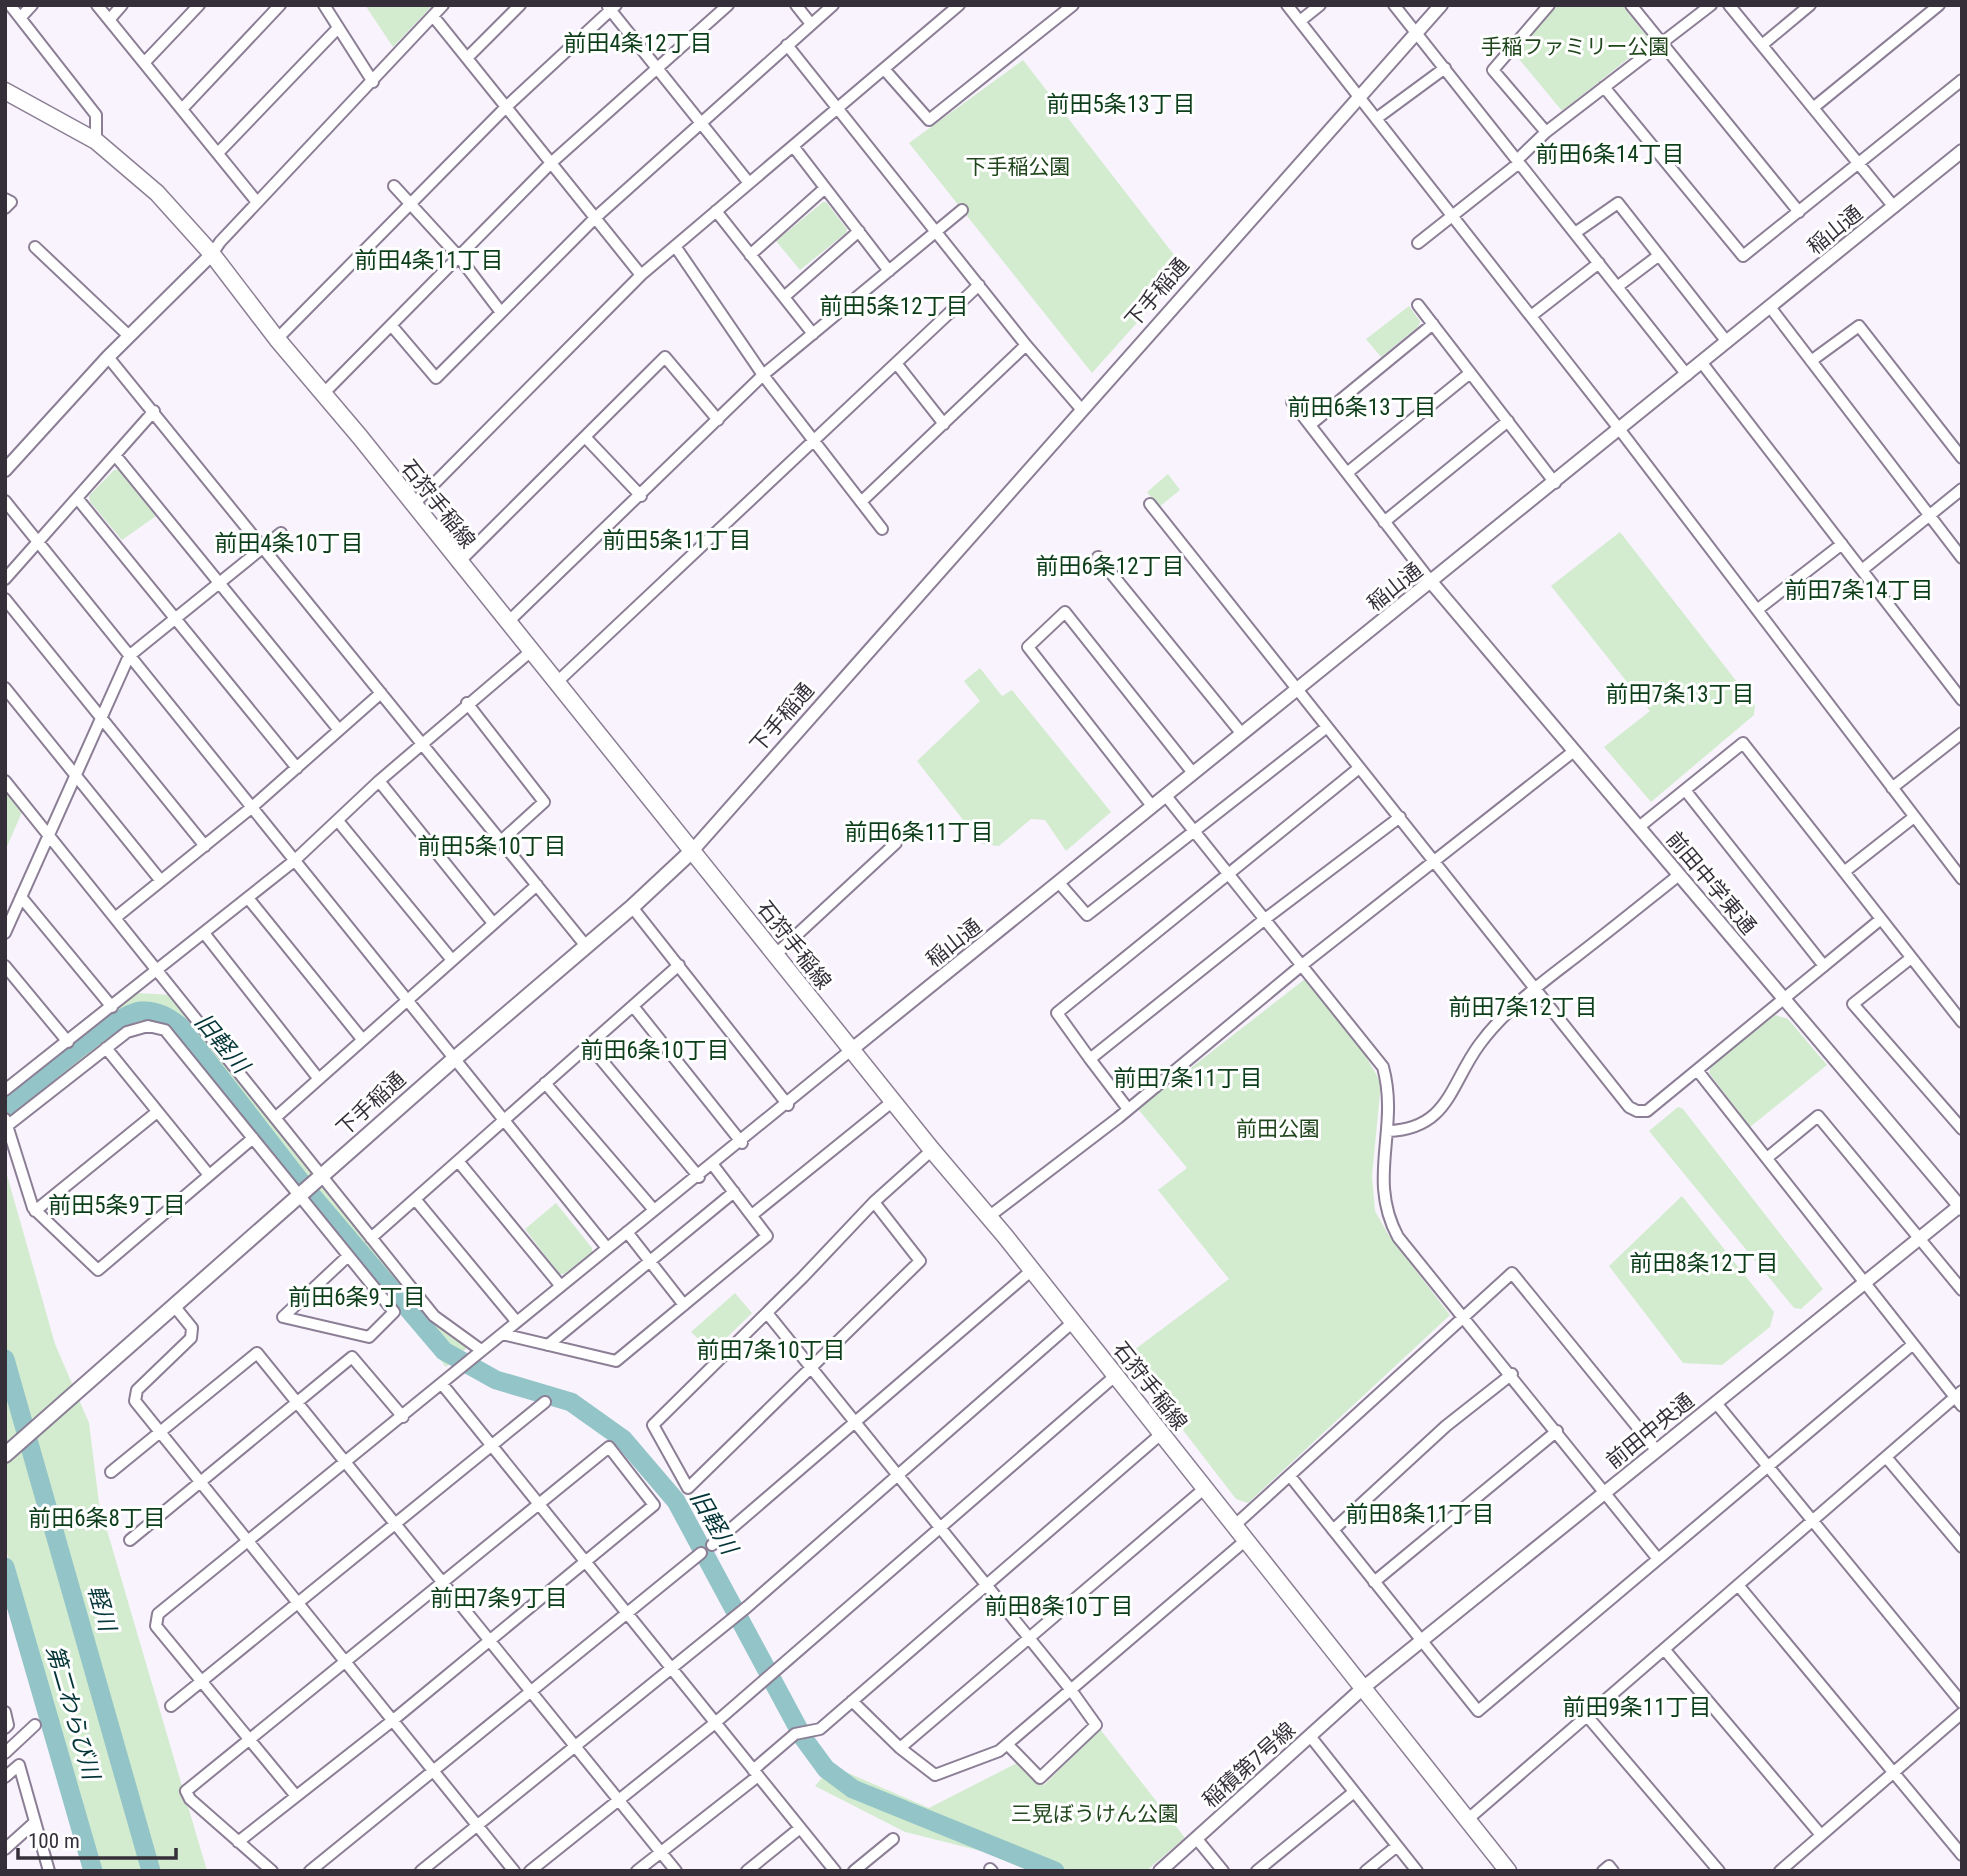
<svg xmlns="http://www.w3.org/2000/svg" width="1967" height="1876" viewBox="0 0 1967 1876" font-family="'Roboto Condensed','Noto Sans JP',sans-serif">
<rect width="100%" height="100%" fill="#f8f3fd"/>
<path fill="#d3eccf" d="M365,5H433L393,47Z
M1558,5H1622L1648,38V43L1562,111L1514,53Z
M1023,60L1185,269L1092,373L909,143Z
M823,202H826L847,229L846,233L800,270L776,241Z
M1409,306L1420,321L1419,326L1381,357L1366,339Z
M114,470H119L156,516L122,540L90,502L89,496Z
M1168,474L1180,490L1159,507L1147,492Z
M1620,532L1755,705L1754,715L1651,802L1604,747L1650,711L1551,586Z
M980,668L1002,696L1012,690L1111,812L1066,851L1045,820L1031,819L999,846L982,844L917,761L980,701L964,681Z
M5,791L22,812L5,851Z
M1305,979L1359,1044L1381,1083L1372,1176L1375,1211L1388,1234L1450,1315L1248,1503L1236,1499L1126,1356L1229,1279L1158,1190L1187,1168L1138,1109Z
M135,993L174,995L369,1240L469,1346L446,1367L166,1026L141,1024L10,1120L5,1093Z
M1775,1015L1788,1019L1827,1065L1750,1127L1709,1073L1711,1066Z
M1678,1107L1683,1109L1823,1289L1801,1309L1794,1308L1649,1131Z
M5,1168L55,1344L89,1423L99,1503L207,1871H96L5,1546Z
M1682,1196L1774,1312L1770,1327L1722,1365L1683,1363L1609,1266Z
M556,1203L592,1248V1253L564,1274H559L525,1229Z
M735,1293L752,1313L712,1352L691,1332Z
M1100,1729L1185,1838L1146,1871H1030L1017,1860L905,1832L815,1786L832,1766L929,1808L1019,1762L1044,1785Z"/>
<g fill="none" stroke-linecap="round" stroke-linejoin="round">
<path stroke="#93c4c7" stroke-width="19" d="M13,1106L17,1099C42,1079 114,1014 141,1011C157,1010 169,1017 181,1027L301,1182
M313,1197L444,1351L496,1380L571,1402L623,1439L676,1501L804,1739L826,1769L853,1789L1055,1871
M5,1359L151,1871
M5,1567L93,1871"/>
<defs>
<path id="minor" d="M10,5L96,115V141
M97,5L257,202
M324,5L373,82
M796,5L811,24
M1287,5L1620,430L1962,879
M1394,5L1687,375
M1631,5L1799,212
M1729,5L1894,207
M608,7L749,183
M433,16L641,275
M21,17L32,5
M109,20L122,5
M1300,21L1320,5
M787,45L1026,345L1082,410
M1762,45L1810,5
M467,58L520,5
M144,63L199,5
M884,69L929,120L1073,5
M1604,87L1743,256L1962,80
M1813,108L1939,5
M182,109L280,5
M1377,118L1445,68
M1546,132L1493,70L1549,5
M793,146L889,271
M218,153L338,28
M1517,160L1546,132L1711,5
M394,186L459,257L500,311
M5,199L11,202L5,208
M716,211L813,334
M1575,233L1618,203L1727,342
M1418,243L1519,163
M675,246L763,375L882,529
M35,247L129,336
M212,254L220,242L443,5
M750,255L825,188
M1617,287L1658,256
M784,297L859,231
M1418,305L1555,483
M1770,307L1962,558
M1531,316L1599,263
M391,325L436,378L595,218L833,5
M277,339L506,107L616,5
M108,357L586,946
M1811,361L1859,326L1962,458
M896,363L944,424
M1702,363L1962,700
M323,394L551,163L728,5
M1292,402L1432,583
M1310,425L1433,324
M586,438L641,496
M115,455L339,730
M1347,473L1470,373
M77,498L297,768
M5,501L607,1248
M861,502L1026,345
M1150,504L1629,1107L1637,1111H1647L1881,919
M413,505L641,275L959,5
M1384,522L1508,421
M1098,557L1242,734
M458,563L665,357L718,420
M1862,570L1962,489
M5,579L154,411
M5,599L205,846
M1757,610L1842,544
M507,623L763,375L962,210
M556,683L979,285
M5,688L161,881
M467,703L544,802L501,841
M5,781L434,1316L481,1350
M379,781L493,923
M1892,788L1962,733
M1685,790L1824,966
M1166,796L1383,1067C1400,1129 1366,1178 1398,1237L1658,1559
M1152,806L1028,647L1065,612L1193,773
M338,821L452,960
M1639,827L1743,743L1962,1022
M1844,872L1914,817
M1060,884L1087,915L1327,727
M21,897L112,1007
M248,898L362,1039
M632,907L788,1105
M115,918L251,808L381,693
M5,933L129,656L281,533
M204,933L318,1078
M775,955L896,843
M1911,958L1853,1004L1962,1129
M5,966L68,1042
M633,1006L742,1143
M589,1045L699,1177
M106,1048L209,1175
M1090,1059L1057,1013L1359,768
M1697,1070L1962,1406
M545,1083L654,1210
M5,1090L294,861L379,781L530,652
M1128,1109L1090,1059L1265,919L1400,817
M275,1118L537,885
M5,1119L33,1208L98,1270L253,1138
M7,1126L127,1032L148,1026L165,1030C241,1124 318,1218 394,1312L369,1337L283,1317L348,1256
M1388,1131C1448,1129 1450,1085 1479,1045C1505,1009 1543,982 1578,955C1612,929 1645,902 1679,875
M1767,1158L1818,1116L1962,1290
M458,1161L560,1285
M415,1199L516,1321
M874,1202L920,1261L688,1488L653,1425L803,1277L874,1202L932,1150
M35,1211L157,1112
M752,1215L893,1101
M987,1218L1118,1118L1302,965L1574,751
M627,1232L684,1305
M371,1238L679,965
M175,1307L192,1328L191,1338L137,1390L135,1401L514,1871
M767,1313L1071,1690L1096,1725L1040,1778L1007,1744
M502,1334L616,1361L767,1236L713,1165
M548,1345L734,1192
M442,1384L835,1871
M1716,1403L1962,1703
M1886,1457L1962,1547
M111,1472L257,1353L676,1871
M1290,1476L1478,1711L1912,1345
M1234,1526L1512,1273L1657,1451
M1333,1530L1446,1426L1512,1374
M130,1540L352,1357L403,1417
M712,1545L1032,1270
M1374,1582L1557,1431
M1738,1585L1962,1855
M1664,1649L1821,1835
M852,1701L900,1748L935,1775L999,1751L1246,1540
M171,1706L545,1402
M5,1712L8,1725L5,1728
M1587,1716L1719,1871
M1310,1736L1417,1871
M900,1748L1205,1488
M5,1753L35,1725
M753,1770L795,1734L820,1729L1161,1434
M5,1777L19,1765L49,1871
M296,1796L156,1626L158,1614L851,1050
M1467,1820L1962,1391
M1196,1838L1223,1871
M238,1842L392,1721L654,1505L609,1447L186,1791L190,1799L272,1871
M5,1849L35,1822
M990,1869L992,1871
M310,1871L701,1553
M421,1871L747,1607L1073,1322
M530,1871L715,1723L1115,1376
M637,1871L758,1776
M747,1871L800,1828
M854,1871L893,1839
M1257,1871L1354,1792
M1366,1871L1397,1846
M1603,1871L1609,1866L1613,1871
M1780,1871L1962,1713"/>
<path id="tertiary" d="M5,470L108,357L212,254
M1432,583L1962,1209
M692,851L1441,5
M851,1050L1962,151
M1160,1871L1363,1688L1962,1204"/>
<path id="secondary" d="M5,1455L453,1060L632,907L692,851"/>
<path id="primary" d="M5,91L96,141L157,193L212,254L277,339L360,437L932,1150L1005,1236L1508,1871"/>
</defs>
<use href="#minor" stroke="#8b7e95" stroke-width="14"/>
<use href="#tertiary" stroke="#8b7e95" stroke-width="16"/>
<use href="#secondary" stroke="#8b7e95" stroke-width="18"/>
<use href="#primary" stroke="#8b7e95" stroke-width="19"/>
<use href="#minor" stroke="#fff" stroke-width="10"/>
<use href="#tertiary" stroke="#fff" stroke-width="12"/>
<use href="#secondary" stroke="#fff" stroke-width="14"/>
<use href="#primary" stroke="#fff" stroke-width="16"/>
</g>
<g text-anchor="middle" stroke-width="6" stroke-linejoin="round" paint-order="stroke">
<g font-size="21" fill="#20461c" stroke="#fff">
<text x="1575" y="54">手稲ファミリー公園</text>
<text x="1018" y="174">下手稲公園</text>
<text x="1278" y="1136">前田公園</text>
<text x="1095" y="1821">三晃ぼうけん公園</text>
</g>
<g font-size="21" fill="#352f39" stroke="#fff">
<text transform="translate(1835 230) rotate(-39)" y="7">稲山通</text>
<text transform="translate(1157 293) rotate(-49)" y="7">下手稲通</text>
<text transform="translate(438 504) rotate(52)" y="7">石狩手稲線</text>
<text transform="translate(1395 587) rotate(-38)" y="7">稲山通</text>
<text transform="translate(782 718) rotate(-49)" y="7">下手稲通</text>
<text transform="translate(1711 883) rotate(50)" y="7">前田中学東通</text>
<text transform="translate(954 943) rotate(-38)" y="7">稲山通</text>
<text transform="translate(794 945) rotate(52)" y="7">石狩手稲線</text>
<text transform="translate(371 1104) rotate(-42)" y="7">下手稲通</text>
<text transform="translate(1150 1386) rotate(52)" y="7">石狩手稲線</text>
<text transform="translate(1650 1431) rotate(-39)" y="7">前田中央通</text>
<text transform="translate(1249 1765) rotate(-42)" y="7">稲積第7号線</text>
</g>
<g font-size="23" fill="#0d3e1a" stroke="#fff">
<text x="638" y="51">前田4条12丁目</text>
<text x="1121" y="112">前田5条13丁目</text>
<text x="1610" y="162">前田6条14丁目</text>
<text x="429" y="268">前田4条11丁目</text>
<text x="894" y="314">前田5条12丁目</text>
<text x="1362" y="415">前田6条13丁目</text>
<text x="677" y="548">前田5条11丁目</text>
<text x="289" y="551">前田4条10丁目</text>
<text x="1110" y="574">前田6条12丁目</text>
<text x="1859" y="598">前田7条14丁目</text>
<text x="1680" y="702">前田7条13丁目</text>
<text x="919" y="840">前田6条11丁目</text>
<text x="492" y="854">前田5条10丁目</text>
<text x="1523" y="1015">前田7条12丁目</text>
<text x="655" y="1058">前田6条10丁目</text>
<text x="1188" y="1086">前田7条11丁目</text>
<text x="117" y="1213">前田5条9丁目</text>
<text x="1704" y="1271">前田8条12丁目</text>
<text x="357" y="1305">前田6条9丁目</text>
<text x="771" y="1358">前田7条10丁目</text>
<text x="1420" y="1522">前田8条11丁目</text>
<text x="97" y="1526">前田6条8丁目</text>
<text x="499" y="1606">前田7条9丁目</text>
<text x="1059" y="1614">前田8条10丁目</text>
<text x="1637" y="1715">前田9条11丁目</text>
</g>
<g font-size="23" font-style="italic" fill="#043538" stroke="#fff">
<text transform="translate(222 1043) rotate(50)" y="8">旧軽川</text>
<text transform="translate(714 1522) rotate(60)" y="8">旧軽川</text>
<text transform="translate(102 1608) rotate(74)" y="8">軽川</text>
<text transform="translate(73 1712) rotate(74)" y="8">第二わらび川</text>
</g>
</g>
<rect width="1967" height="1876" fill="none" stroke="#352f39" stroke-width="14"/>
<path d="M18 1848v10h158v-10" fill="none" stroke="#352f39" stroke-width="3.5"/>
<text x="28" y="1848" font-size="21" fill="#352f39" stroke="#ffffff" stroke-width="5" paint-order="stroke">100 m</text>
</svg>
